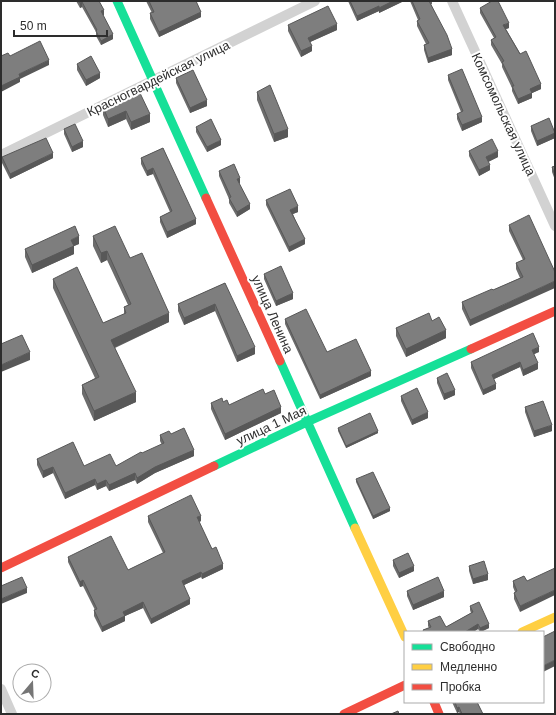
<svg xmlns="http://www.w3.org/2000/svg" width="556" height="715" viewBox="0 0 556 715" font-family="Helvetica,sans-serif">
<rect width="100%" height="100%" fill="#fff"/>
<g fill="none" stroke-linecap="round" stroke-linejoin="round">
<path stroke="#d2d2d2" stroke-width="10" d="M452,1L555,226
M1,155L315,1
M1,689L12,714"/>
<path stroke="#16e098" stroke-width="9" d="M117,1L206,198
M280,361L355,528
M214,466L307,422L471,349"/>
<path stroke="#ffcf43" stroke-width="9" d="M355,528L405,637
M522,632L555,617"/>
<path stroke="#f24e42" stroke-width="9" d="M206,198L280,361
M471,349L555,311
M1,568L214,466
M434,702L439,714
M344,714L405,685"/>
</g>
<path fill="#6c6c6c" d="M76,1H99L104,15H103L113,39L101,45L96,36V32L82,7L80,8Z
M146,1H196L201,17L159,37L150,19V13H152Z
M348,1H404L379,13V11L357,21Z
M410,1H432V4H431L452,55L428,63L424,50V45L426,44L417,26V21L418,20Z
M480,8L509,28L506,29L541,89L532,93V98L518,104L512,91V88L502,67V64L491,45V40L494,38L480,13Z
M288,25L337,30L310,42L312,51L301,57L288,31Z
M77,64L100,78L86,86L77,70Z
M448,75L482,122L462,131L457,119V114L461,112L448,80Z
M176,78L207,106L190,113L176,83Z
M139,91L150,122L131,130L126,119L108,127L103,115V107Z
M257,92L288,137L274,142L257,100Z
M531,126L555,132V138L537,146L531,131Z
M196,127L221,145L207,152L196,132Z
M64,129L83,147L72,152L64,134Z
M163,148L196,224L167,238L160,222V217L170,212L153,174L147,176L141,164V158Z
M469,151L498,157L488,162L490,170L479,176L469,156Z
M2,157L53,158L10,179L2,163Z
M555,166V180L552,172V167Z
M219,171L240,183H239L250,209L237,217L229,203V199L219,176Z
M266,200L298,212L293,214L305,244L289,252L266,205Z
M509,225L555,272L470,326L462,309V302L493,290L520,278L516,269V263L523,260L509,231Z
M93,236L130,258L169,322L115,348L136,402L94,421L82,394V385L95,378L53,288V279L103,323L124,314V307L128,305L107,260L101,263L93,246Z
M79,244L74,246V254L32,273L25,257V249Z
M264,274L293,299L276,306L264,279Z
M225,283L255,354L237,362L215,311L184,325L178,311V304Z
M285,319L327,352L371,376L320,399L285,324Z
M432,321L446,338L406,357L396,336V328Z
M539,352L534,354L538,369L523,376L520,367L494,379L496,389L483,395L471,368V362Z
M437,378L455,395L444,400L437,383Z
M265,394L281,413L225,440L211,409V403L223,402L229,405Z
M401,396L428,418L412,425L401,401Z
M525,407L552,431L534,437L525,412Z
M338,428L378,433L346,448L338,431Z
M171,434L194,456L155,473L137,484L135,480L109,491L106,486L97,490L95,485L65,499L53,473L43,478L37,465V459L84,466H116L162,445L160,441V435Z
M356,479L390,511L373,519L356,482Z
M148,516L201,521L199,522L212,549L223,569L202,579L201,577L184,585L190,604L151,624L143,608L125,616V621L102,632L94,616V610H95L83,586L80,587L68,562V557L128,570L163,553L148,522Z
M393,560L414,571L399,578L393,566Z
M469,566L488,580L473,584L469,571Z
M524,576L520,612L514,599V593L515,592L513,587V581Z
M407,591L444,597L413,610L407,596Z
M470,606L489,628L481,632H480L478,629L473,632H423V630L429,628L428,626V621L446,627L471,613L470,610Z
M452,702H477L483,714H460L459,712L457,713Z"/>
<path fill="#585858" d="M393,1H404L379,13V8Z
M82,2V7L80,8V3Z
M379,6V11L357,21V16Z
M104,10V15L101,16V11Z
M201,12V17L159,37V32Z
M509,23V28L503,30V25Z
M337,24V30L308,43V38Z
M113,34V39L101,45V41Z
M312,46V51L301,57V51Z
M452,49V55L428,63V58Z
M49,60V65L20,79V82L1,92V86L19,74Z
M100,73V78L86,86V80Z
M541,84V89L530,94V89Z
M532,93V98L518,104V99Z
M207,100V106L190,113V108Z
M126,111V119L108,127V119Z
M150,114V122L131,130V122Z
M482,117V122L462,131V125Z
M288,129V137L274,142V134Z
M555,133V138L537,146V141Z
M221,140V145L207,152V147Z
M83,141V147L72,152V147Z
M498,151V157L486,163V157Z
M53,153V158L10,179V174Z
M490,165V170L479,176V170Z
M153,168V174L147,176V171Z
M240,178V183L237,185V179Z
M250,204V209L237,217V212Z
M298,206V212L290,215V210Z
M196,219V224L167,238V232Z
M79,236V244L74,246V254L32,273V265L71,240Z
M305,239V244L289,252V247Z
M107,251V260L101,263V253Z
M555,281V288L470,326V320Z
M293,293V299L276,306V301Z
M215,304V311L184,325V318Z
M169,313V322L111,349V340Z
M446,330V338L406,357V349Z
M255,347V354L237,362V356Z
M539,347V352L532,355V350Z
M30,352V360L1,372V365Z
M520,362V367L492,380V375Z
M538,363V369L523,376V370Z
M371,371V376L320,399V395Z
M496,384V389L483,395V390Z
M455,390V395L444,400V394Z
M136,392V402L94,421V411Z
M281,407V413L225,440V434Z
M428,412V418L412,425V420Z
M552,425V431L534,437V431Z
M378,431V433L346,448V446Z
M194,450V456L155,473L137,484V478L155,467Z
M53,467V473L43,478V471Z
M135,473V480L109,491V485Z
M95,479V485L65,499V493Z
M106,480V486L97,490V484Z
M390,508V511L373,519V516Z
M201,516V521L197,523V517Z
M223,564V569L202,579V574Z
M414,566V571L399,578V573Z
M201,572V577L182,586V581Z
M488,574V580L473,584V579Z
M83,580V586L80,587V582Z
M27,588V593L1,604V599Z
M555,590V595L520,612V606Z
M444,591V597L413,610V605Z
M190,599V604L151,624V619Z
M143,602V608L125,616V621L102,632V627L123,612Z
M478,624V629L473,632H465Z
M489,624V628L480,632V628Z
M555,660V666L543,672V666Z
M459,707V712L457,713V708Z"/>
<path fill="#7e7e7e" stroke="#585858" d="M79,1H99L104,10L101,11L113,34L101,41L96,31L97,30L82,2L80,3Z
M149,1H196L201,12L159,32L150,13L154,12Z
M350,1H393L379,8V6L357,16Z
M412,1H429L447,35L452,49L428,58L424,45L429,43L417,21L420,19Z
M492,1H498L509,23L503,25L520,54L526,51L541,84L530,89L532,93L518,99L512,86H514L502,62L504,61L491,40L496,37L480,8Z
M328,6L337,24L308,38L312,46L301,51L288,25Z
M40,41L49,60L19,74L20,77L1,86V56L8,53L10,56Z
M91,56L100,73L86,80L77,64Z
M462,69L482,117L462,125L457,114L463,111L448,75Z
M193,70L207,100L190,108L176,78Z
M270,85L288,129L274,134L257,92Z
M139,91L150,114L131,122L126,111L108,119L103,107Z
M549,118L555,133L537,141L531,126Z
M211,119L221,140L207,147L196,127Z
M75,124L83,141L72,147L64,129Z
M46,138L53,153L10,174L2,157Z
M492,139L498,151L486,157L490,165L479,170L469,151Z
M163,148L196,219L167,232L160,217L172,211L153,168L147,171L141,158Z
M234,164L240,178L237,179L250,204L237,212L229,198L231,197L219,171Z
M555,166V175L552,167Z
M290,189L298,206L290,210L305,239L289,247L266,200Z
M529,215L555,272V281L470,320L462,302L492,289L493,290L523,277L516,263L525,259L509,225Z
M75,226L79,236L71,240L74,246L32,265L25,249Z
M115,226L130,258L142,253L169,313L111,340L136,392L94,411L82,385L99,377L53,279L77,267L103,323L126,313L124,307L131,304L107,251L101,253L93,236Z
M281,266L293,293L276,301L264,274Z
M225,283L255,347L237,356L215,304L184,318L178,304Z
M306,309L327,352L356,339L371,371L320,395L285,319Z
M429,313L432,321L439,317L446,330L406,349L396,328Z
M533,333L539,347L532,350L538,363L523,370L520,362L492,375L496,384L483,390L471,362Z
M22,335L30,352L1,365V344Z
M447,373L455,390L444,394L437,378Z
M417,388L428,412L412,420L401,396Z
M263,389L265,394L274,390L281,407L225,434L211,403L222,398L223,402L227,400L229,405Z
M543,401L552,425L534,431L525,407Z
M370,413L378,431L346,446L338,428Z
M184,428L194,450L155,467L137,478L135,473L109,485L106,480L97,484L95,479L65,493L53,467L43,471L37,459L73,442L84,466L110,454L116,466L141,452L142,453L164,443L160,435L169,431L171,434Z
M373,472L390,508L373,516L356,479Z
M191,495L201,516L197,517L212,549L216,547L223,564L202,574L201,572L182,581L190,599L151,619L143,602L123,612L125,616L102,627L94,610L97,609L83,580L80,582L68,557L111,536L128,570L165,552L148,516Z
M408,553L414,566L399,573L393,560Z
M484,561L488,574L473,579L469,566Z
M555,568V590L520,606L514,593L517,591L513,581L524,576L527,581Z
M22,577L27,588L1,599V586Z
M438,577L444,591L413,605L407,591Z
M479,602L489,624L480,628L478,624L465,632H424L423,630L431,627L428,621L440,616L446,627L473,612L470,606Z
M555,631V660L543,666V637Z
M455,702H477L483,714H462L459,707L457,708Z
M398,711L399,714H391Z"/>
<g text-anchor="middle" stroke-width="4" stroke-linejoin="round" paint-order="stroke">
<g font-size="13" fill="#2d2d2d" stroke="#fff">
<text transform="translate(158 78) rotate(-26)" y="5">Красногвардейская улица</text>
<text transform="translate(504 114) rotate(65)" y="5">Комсомольская улица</text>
<text transform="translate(273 314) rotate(66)" y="5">улица Ленина</text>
<text transform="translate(271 425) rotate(-25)" y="5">улица 1 Мая</text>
</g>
</g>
<rect width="556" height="715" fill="none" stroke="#2d2d2d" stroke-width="4"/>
<rect x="404" y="631" width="140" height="72" fill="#ffffff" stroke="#ababab"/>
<rect x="412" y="644" width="20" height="6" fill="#16e098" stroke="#ababab"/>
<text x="440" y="651" font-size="12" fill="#2d2d2d">Свободно</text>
<rect x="412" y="664" width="20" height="6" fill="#ffcf43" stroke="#ababab"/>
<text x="440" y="671" font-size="12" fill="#2d2d2d">Медленно</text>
<rect x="412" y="684" width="20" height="6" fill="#f24e42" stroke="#ababab"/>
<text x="440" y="691" font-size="12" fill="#2d2d2d">Пробка</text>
<g transform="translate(32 683) rotate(19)"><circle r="19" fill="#ffffff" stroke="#ababab"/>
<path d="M0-3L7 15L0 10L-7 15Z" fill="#767676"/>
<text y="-6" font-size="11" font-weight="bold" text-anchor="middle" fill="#2d2d2d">С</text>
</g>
<path d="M14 30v6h93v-6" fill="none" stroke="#2d2d2d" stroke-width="2"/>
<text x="20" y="30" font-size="12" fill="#2d2d2d" stroke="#ffffff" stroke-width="3" paint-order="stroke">50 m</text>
</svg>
